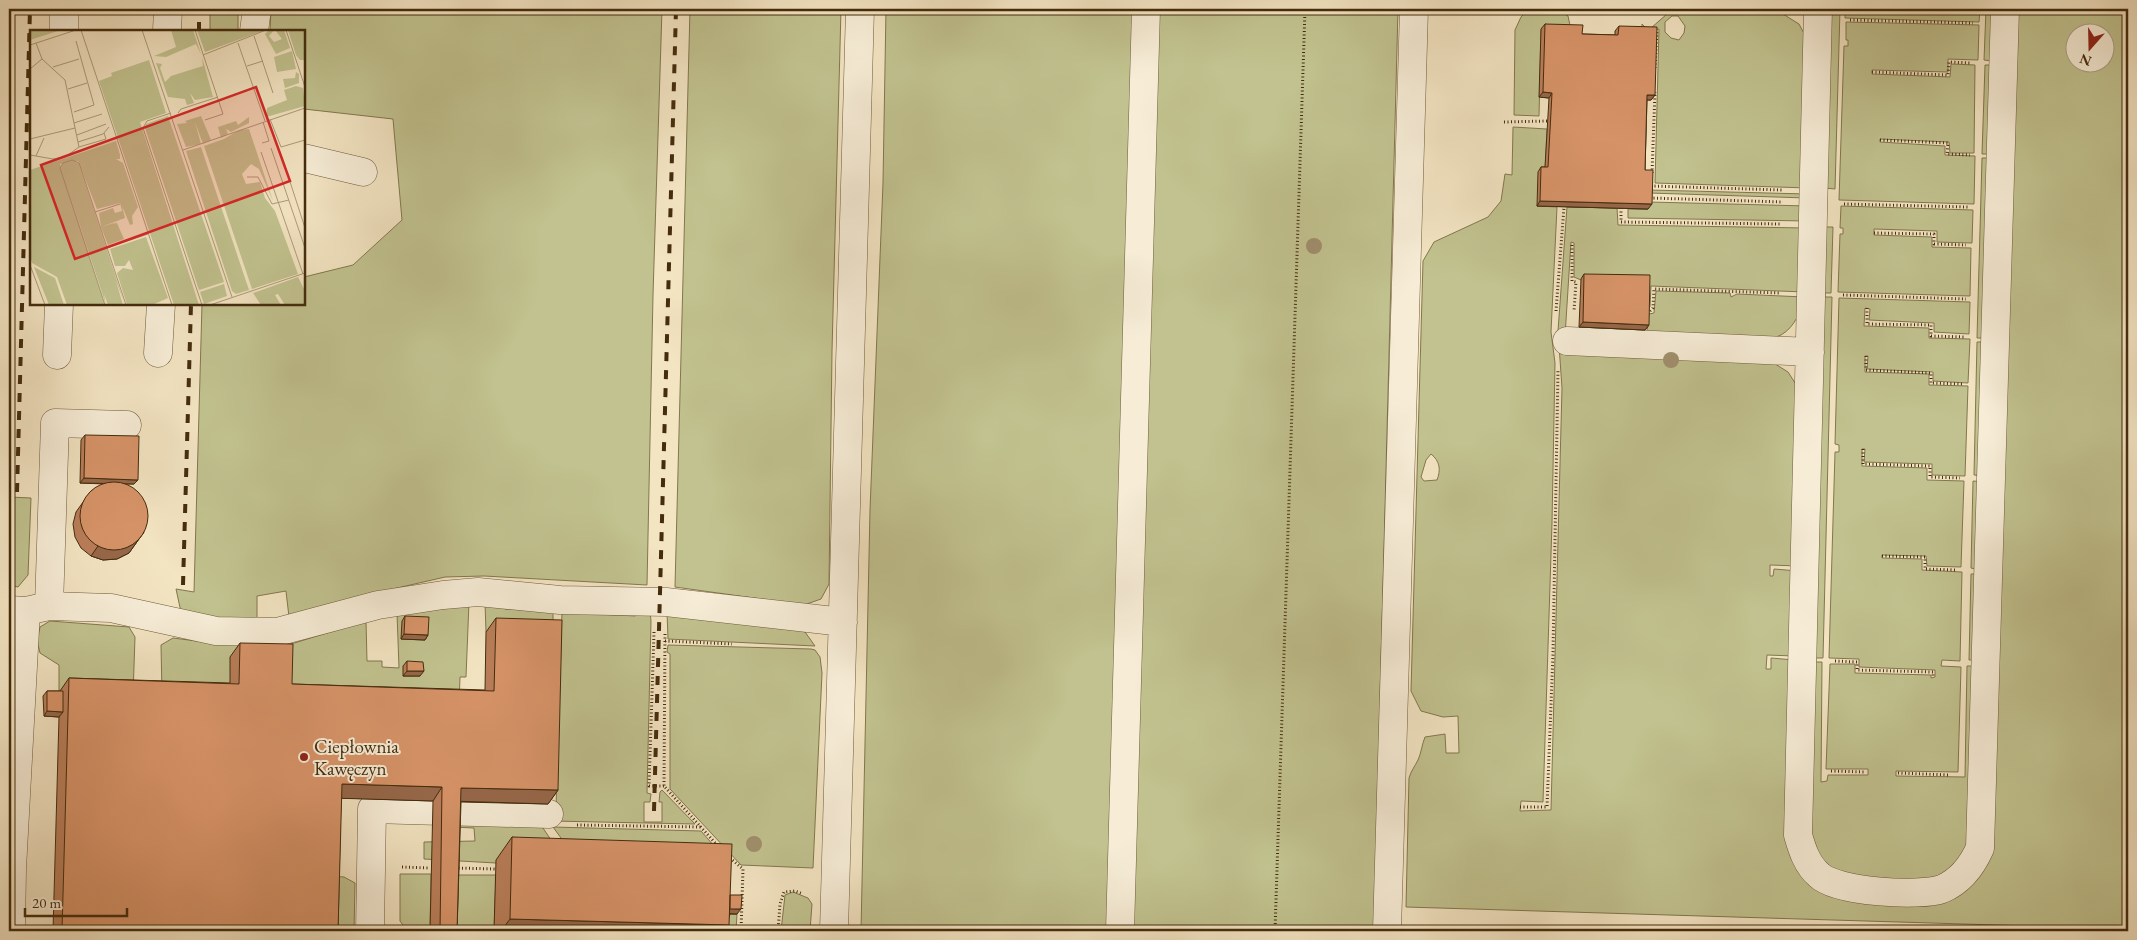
<svg xmlns="http://www.w3.org/2000/svg" width="2137" height="940" viewBox="0 0 2137 940" font-family="'EB Garamond',serif">
<rect width="100%" height="100%" fill="#f3e4c2"/>
<filter id="stains"><feTurbulence type="fractalNoise" baseFrequency=".004" numOctaves="4"/><feColorMatrix values="0 0 0 0 .2 0 0 0 0 .09 0 0 0 0 .02 0 0 0 .5 -.17"/></filter>
<radialGradient id="worn" r=".72"><stop offset=".6" stop-color="#630" stop-opacity="0"/><stop offset="1" stop-color="#630" stop-opacity=".3"/></radialGradient>
<path fill="#c1c28f" stroke="#82774e" fill-rule="evenodd" d="M210,9H238V31H210Z
M271,9H662L653,295L647,585L484,576L445,577L371,594L289,617L286,591L257,596V621L207,620L181,612L176,589L194,592L202,304H304V277L353,265L402,220L393,119L304,109V31H270Z
M690,9H841L832,351L829,584L821,599L804,605L675,587Z
M886,9H1133L1108,931H861L870,510L883,183Z
M1156,9H1398L1374,931H1130Z
M1529,9C1543,9 1556,7 1568,16L1571,30H1541L1539,116L1514,115L1515,30L1521,17Z
M1667,9H1775L1799,24L1808,41V188L1655,183L1659,29L1642,32V24L1646,28H1651L1667,14ZM1672,16H1678L1685,26L1684,33L1679,40L1671,38L1665,32V22Z
M1829,9H1840L1835,189L1824,188Z
M1845,9H1980L1979,22L1845,18Z
M1986,9H1998L1985,476L1974,475L1977,342H1984V338H1977L1982,158H1989V154H1982L1985,65H1992V61L1984,60Z
M2015,9H2128V929L1406,907L1409,778C1411,771 1415,766 1418,760C1421,754 1422,744 1425,737L1445,734L1446,753H1459L1458,716L1443,717L1421,711L1411,691L1423,261L1434,242L1488,217L1501,201L1505,174L1512,175L1513,127L1547,129L1545,172L1537,206L1557,207L1551,332L1555,363L1552,523L1543,802L1521,801L1520,811L1551,810L1562,388L1558,331L1567,207L1617,208L1618,225L1806,228L1805,292L1651,286L1650,307L1646,308L1574,277V243L1571,242L1564,352L1764,357L1788,372L1797,386L1798,566L1770,565V576H1773L1774,569L1798,571L1794,656L1767,655L1766,669H1771V658L1794,660L1813,880L1965,886ZM2074,32H2104V62H2074ZM1431,454C1440,461 1441,470 1437,480L1424,481L1421,477L1426,460Z
M1846,22L1979,25L1978,60L1948,59V72L1872,70V74L1950,77L1951,64L1975,65L1974,153H1950L1949,142L1880,139V142L1945,146V155L1975,156L1974,204L1839,200L1844,46H1848V40H1846Z
M1649,190L1807,194V198L1649,193Z
M1649,202L1807,206V221L1628,218V209H1648Z
M1841,206L1973,210L1972,243L1937,242V231L1874,229V235L1932,237V247L1971,248L1970,296L1838,292L1840,234H1843V228H1840Z
M1823,227H1833L1831,293H1825V297H1832L1823,658H1816V662H1822L1821,782L1827,781L1828,775H1868V769H1826L1830,664H1855V673L1931,675V678L1935,677V670L1859,667V659L1829,658L1835,452H1839V445L1835,444L1839,298L1970,302L1969,334L1934,332V323L1869,320L1870,309L1865,308L1864,326L1929,328V338L1970,339L1968,383L1933,381V372L1867,369L1868,356H1865V372L1929,374V385L1968,386L1965,476L1932,475V464L1864,462L1865,449H1862V466L1927,468V480L1964,481L1961,567L1927,566L1926,556L1882,555V558L1922,559V570L1962,572L1960,661L1942,660L1941,666L1961,667L1958,772L1896,771V776L1965,777L1967,666H1976V660H1969L1971,574H1975V569L1971,568L1973,481L1985,482L1973,847L1948,877L1899,886L1824,872L1807,842Z
M1656,291L1730,293L1731,297L1737,294L1804,297C1801,311 1795,327 1781,335C1759,347 1676,333 1647,331L1649,314L1654,313Z
M9,497L31,498L28,575L18,587L9,585Z
M469,602L466,677H460L459,704L162,694L161,645L173,638L220,644H291L366,621L367,661H382V667L399,668L397,613Z
M485,603H499L505,609L553,611V634L486,632Z
M645,610L650,611L651,621L647,793L651,794L650,802H644V822H662V802H659L660,792L662,790L695,824L552,821L556,808L562,612L635,616Z
M667,612L793,628L805,632L815,646L668,639Z
M50,621L129,627L135,637L133,695L59,692V665L40,653L37,640L40,627Z
M668,645L811,649L815,650L820,657L822,673L813,868L741,865L670,789V654L667,652Z
M450,822L541,825L557,849L496,863L424,859V842L475,841L474,828L451,827Z
M553,827L701,831L729,863L569,849Z
M400,874H431L430,931H407L400,921Z
M449,875H496L494,931H448Z
M330,876L344,877L355,883L354,931H328Z
M793,892L808,898L812,904L810,931H781L785,895Z
M715,913L737,914L736,931H714Z"/>
<g fill="none" stroke-linecap="round" stroke-linejoin="round">
<defs>
<path id="minor" d="M1818,9L1798,835C1802,849 1807,865 1819,875C1836,892 1920,897 1942,889C1961,881 1972,866 1980,848L2005,9
M64,31V9
M167,31L168,9
M254,31L257,9
M304,158L363,172
M1567,341L1810,352
M158,353L161,304
M57,355L59,304
M49,606L55,423L127,425
M9,610L26,611L49,606L111,608L216,631L277,632L378,605L443,595L478,592L560,600L666,602L843,622
M11,931L12,869L26,611
M370,931L372,809L549,814
M834,931L860,9
M1120,931L1146,9
M1387,931L1414,9"/>
</defs>
<use href="#minor" stroke="#705a3a" stroke-width="29"/>
<path stroke="#442c0d" stroke-width="3" stroke-dasharray="1 2.5" stroke-linecap="butt" d="M1850,20L1973,23
M1655,68L1657,30
M1872,72L1948,75L1949,62L1971,63
M1504,122L1548,121
M1880,140L1948,143L1947,154L1970,155
M1652,173L1655,92
M1651,186L1782,190
M1650,198L1783,202
M1844,204L1968,207
M1621,208V222L1781,224
M1874,233L1934,234V244L1966,245
M1572,245V281L1576,282L1574,311
M1843,295L1966,299
M1867,308V324L1931,325V336L1965,337
M1556,311L1564,207
M1650,311L1653,308L1654,289L1780,293
M1866,356V370L1931,373V383L1963,384
M1863,449V464L1930,466V477L1960,478
M1882,556L1925,557V569L1957,570
M654,632L649,786H664
M665,634L664,786L717,845
M665,641L732,644
M1835,661L1857,662V670L1933,672V678
M1831,771L1866,772
M1898,773L1950,775
M1520,807H1547L1553,654L1558,369
M577,825L701,827
M730,858L743,869L741,931
M402,867L430,868
M455,868L496,869
M778,931L780,904L784,892L795,891L803,894
M1275,931L1305,9"/>
<use href="#minor" stroke="#f7edd7" stroke-width="28"/>
<path stroke="#442c0d" stroke-width="4" stroke-dasharray="9 9" stroke-linecap="butt" d="M199,31V9
M17,492L30,9
M183,585L191,304
M654,811L676,9"/>
</g>
<g fill="#a08f6d">
<circle cx="1314" cy="246" r="8"/>
<circle cx="1671" cy="360" r="8"/>
<circle cx="754" cy="844" r="8"/>
</g>
<path fill="#b97e59" stroke="#442c0d" d="M1545,24L1582,34L1615,35V31L1619,26L1655,95L1651,100H1647L1645,170L1648,209L1537,206L1538,172L1541,167H1545L1549,98L1539,97L1541,29Z
M1584,274L1649,325L1645,330L1579,327L1581,279Z
M85,435L138,480L134,484H124L144,532L129,553L117,559L103,560L91,556L81,548L75,537L73,524L76,512L91,491L105,484L80,483L81,440Z
M405,616L428,635L425,640L401,639L402,621Z
M496,618L558,790L548,804L461,802L457,931H430L433,801L341,798L338,931H53L59,717L44,716L43,696L47,691H60L69,678L230,683V657L240,643L292,684L485,690L486,632Z
M407,661L420,676H403V666Z
M512,837L730,895L737,914H730L725,931H494L496,860Z"/>
<path fill="#966749" stroke="#442c0d" d="M1543,92L1552,93L1549,98L1539,97Z
M1647,95H1655L1651,100H1643Z
M1540,201L1652,204L1648,209L1537,206Z
M1583,322L1649,325L1645,330L1579,327Z
M84,478L138,480L134,484L80,483Z
M144,532L129,553L117,559L103,560L91,556L98,546Z
M404,634L428,635L425,640L401,639Z
M407,671H424L420,676H403Z
M47,711L63,712L59,717L44,716Z
M342,784L442,787L433,801L332,798Z
M461,788L558,790L548,804L451,801Z
M718,908L741,909L737,914L715,913Z
M510,919L729,925L725,931H591V930L590,931H501Z"/>
<path fill="#d79368" stroke="#442c0d" d="M1545,24L1583,25L1582,34L1618,35L1619,26L1657,27L1655,95H1647L1645,170H1653L1652,204L1540,201L1541,167H1548L1552,93L1543,92Z
M1584,274L1650,275L1649,325L1583,322Z
M85,435L139,436L138,480L84,478Z
M80 516a34 34 0 1 1 68 0a34 34 0 1 1-68 0Z
M405,616L429,617L428,635L404,634Z
M496,618L562,620L558,790L461,788L457,931H440L442,787L342,784L338,931H62L69,678L239,684L240,643L293,644L292,684L494,691Z
M407,661L423,662L424,671H407Z
M47,691H63V712L47,711Z
M512,837L732,844L729,925L510,919Z
M730,895H742L741,909H730Z
M591,930H609V931H591Z"/>
<circle fill="#8f2418" stroke="#f7edd7" stroke-width="2" cx="304" cy="757" r="5"/>
<g text-anchor="middle" stroke-width="4" stroke-linejoin="round" paint-order="stroke">
<g font-size="19" fill="#442c0d" stroke="#f7edd7" text-anchor="start">
<text x="314" y="753">Ciepłownia<tspan x="314" dy="22">Kawęczyn</tspan></text>
</g>
</g>
<g transform="translate(30 30)">
<rect width="275" height="275" fill="#f3e4c2"/>
<path d="M0,0H31L0,10ZM141,0H163L171,24L166,14L136,27L124,26L146,17ZM167,0H235L175,22ZM239,0H244L239,6L244,12L252,9L245,0H254L260,18L246,24L235,4ZM258,0H275V30H270L266,25ZM262,21L266,39L247,42L244,27ZM172,27L183,67L165,70L160,63L164,73L157,75L155,69L138,67L126,33L132,34L130,38L135,52L141,46L173,36ZM119,30L136,83L110,92L169,275H144L69,51L82,46L81,43ZM266,42L269,44V53L255,58L253,49L265,48ZM266,56L273,58L275,76L236,87L237,78L257,70L254,60ZM138,86L194,252L169,260L115,98L116,94ZM171,86L181,110L173,114L165,92L171,114L156,117L147,94L157,93L155,91ZM219,87V93L201,102L196,99L198,104L191,108L188,97L206,91L208,95ZM219,99L243,171L229,139L221,134L212,144L216,154L230,152L235,168L245,181L268,244L222,259L174,116L194,109L209,100ZM86,111L90,125V129H86L93,133L108,177L102,186L103,194L100,195L92,176L95,188L71,197L69,183L83,178L85,183L92,181L90,173L67,179L48,131L30,134L75,275H37L27,247L2,233L0,226V140ZM171,117L219,260L206,264L202,261L156,121ZM42,130L49,134L95,275L86,251L93,275H78L74,264L76,275L31,138L33,133ZM87,192L83,194L87,193L94,209L78,215L71,197ZM116,207L138,268L122,275H97L87,243L93,238L103,240L99,230L95,236H85L80,219ZM4,237L25,248L34,275H19ZM268,247L275,261V275H255L248,264L245,265L251,275H231L223,263ZM194,254L197,266L174,274L170,262Z" fill="#c1c28f"/>
<path fill="none" stroke="#ad9a7a" stroke-width="1" d="M51,0L142,275M112,0L202,267M165,0L193,84L175,90M256,0L275,57M224,6L243,63M208,13L235,91M0,15L46,0M173,25L236,0M217,36L233,31M23,37L49,29M0,39L12,29M38,59L57,53M44,82L64,75L46,11M141,83L117,91L113,98L172,275M148,83L151,79L188,67M240,89L251,117L275,110M44,93L72,84M47,105L76,94M0,109L45,98M48,112L73,104L79,97M232,113L239,111L233,92M49,117L76,109L74,103M241,118L275,218M153,120L275,78M231,122L273,244M0,125L23,129L35,127L49,117L35,50L12,29L6,13M6,126L14,108M252,127L275,198M217,147H228L242,174L259,170M65,182L90,174M77,218L118,204M0,235L15,275M75,275L30,138L33,133L42,130L49,133L96,275M180,275L275,243"/>
<path fill="#d62828" fill-opacity="0.15" stroke="#d62828" stroke-width="2.5" d="M226,57L260,151L45,229L11,135Z"/>
<rect width="275" height="275" fill="none" stroke="#442c0d" stroke-width="2.5"/>
</g>
<rect width="2137" height="940" fill="none" stroke="#f3e4c2" stroke-width="30"/>
<rect x="10" y="10" width="2117" height="920" fill="none" stroke="#442c0d" stroke-width="2.5"/>
<rect x="15" y="15" width="2107" height="910" fill="none" stroke="#442c0d"/>
<g transform="translate(2090 48) rotate(200)"><circle r="24" fill="#f7edd7" stroke="#afa086"/>
<path d="M0-4L9 19L0 12L-9 19Z" fill="#8f2418"/>
<text y="-8" font-size="14" font-weight="bold" text-anchor="middle" fill="#442c0d">N</text>
</g>
<path d="M25 908v8h102v-8" fill="none" stroke="#442c0d" stroke-width="2.5"/>
<text x="32" y="908" font-size="15" fill="#442c0d" stroke="#f7edd7" stroke-width="4" paint-order="stroke">20 m</text>
<rect width="100%" height="100%" filter="url(#stains)"/>
<rect width="100%" height="100%" fill="url(#worn)"/>
</svg>
